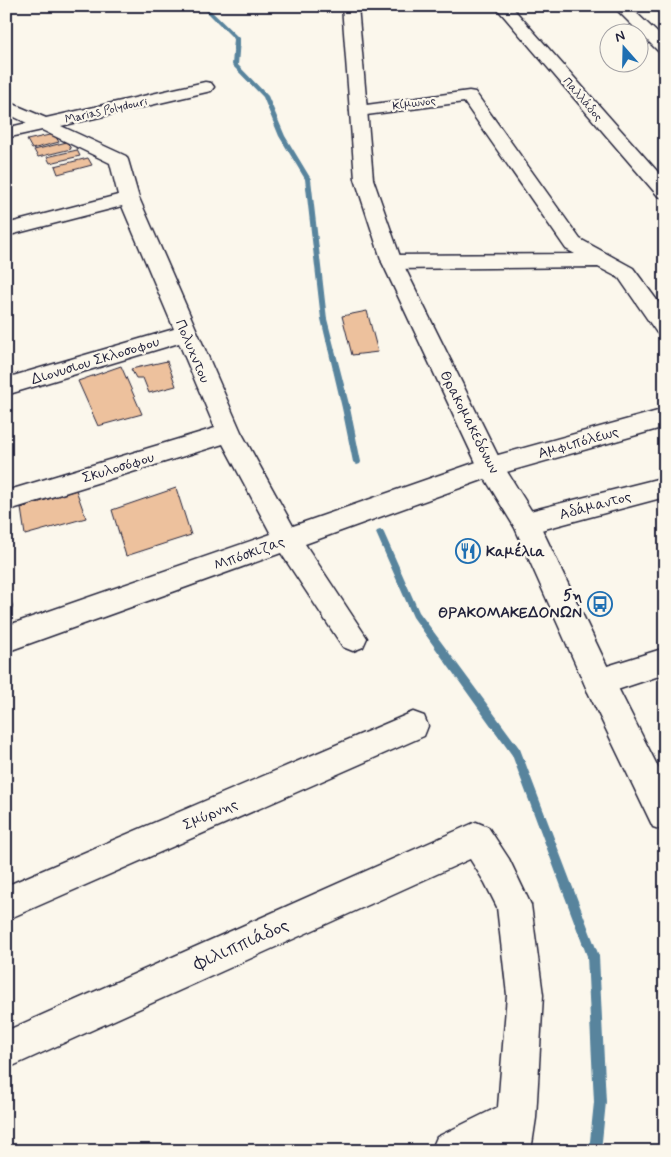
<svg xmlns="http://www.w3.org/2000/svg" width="671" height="1157" viewBox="0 0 671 1157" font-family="Mynerve,sans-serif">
<rect width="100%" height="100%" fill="#fbf7ec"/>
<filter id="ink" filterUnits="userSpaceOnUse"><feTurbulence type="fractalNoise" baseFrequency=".02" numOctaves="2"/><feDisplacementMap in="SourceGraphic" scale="10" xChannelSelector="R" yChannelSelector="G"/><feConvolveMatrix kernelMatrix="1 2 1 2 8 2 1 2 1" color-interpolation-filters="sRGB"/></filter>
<g filter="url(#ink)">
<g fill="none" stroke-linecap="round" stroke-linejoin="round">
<path fill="#59849d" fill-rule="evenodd" d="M201,6H206L240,39L238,65L268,96L285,136L311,179L327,319L350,408L361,462L360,464L357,465L353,462L342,408L321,319L305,179L279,136L263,97L232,65L234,39Z
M380,530L383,531L384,533L419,612L520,749L599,956L606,1102L601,1151H589L594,1102L587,956L512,755L413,617L376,533L377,531Z"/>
</g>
<path fill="#edc19d" stroke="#22223b" d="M54,134L59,142L32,149L27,140Z
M67,142L71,149L38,157L34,150Z
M77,150L80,156L50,163L47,157Z
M88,158L92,165L58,174L55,166Z
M367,311L378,352L352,355L342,316Z
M167,361L176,386L149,393L143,378H136L131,369Z
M121,366L142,414L98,426L78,381Z
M176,488L191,535L126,556L112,510Z
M76,490L86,518L25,535L21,508Z
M6,585L13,607L6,610Z"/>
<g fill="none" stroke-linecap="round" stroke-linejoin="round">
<defs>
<path id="minor" d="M495,6H511L665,180V198L658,196Z
M613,6H629L665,40V54L659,52Z
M205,82L211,83L214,87L211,91L61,126L126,156L128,160L139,198L241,432L293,526L491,457L665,409V427L496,475L305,544L367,638L363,647L353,651L343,647L281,553L6,652V626L271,534L223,444L6,511V491L215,428L179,343L6,395V378L174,329L122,206L6,236V224L118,195L110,163L42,130L6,138V128L27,123L6,113V101L46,118Z
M469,91L475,92L580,239L633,268L665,311V336L657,333L619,278L598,267L392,269L385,267L382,262L385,257L392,255L575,254L566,249L464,102L359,116L353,115L350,111L353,107L359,106Z
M665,477V497L526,534L517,531L513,523L517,515L526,512Z
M665,648V674L599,696L588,692L584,682L588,672Z
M413,712L424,716L428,726L424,736L6,920V886Z
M476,822L488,827L509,859L531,905L543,995L536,1118L531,1151H431L437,1137L498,1107L507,995L497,907L485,883L470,859L6,1069V1031Z"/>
<path id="major" d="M342,6H358L373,179L402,262L501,462L539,523L610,672L665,781V831L653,827L588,692L515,528L478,467L382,262L355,179Z"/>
</defs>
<use href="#minor" stroke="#22223b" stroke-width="3"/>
<use href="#major" stroke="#22223b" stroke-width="3"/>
<use href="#minor" fill="#fbf7ec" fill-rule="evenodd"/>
<use href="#major" fill="#fbf7ec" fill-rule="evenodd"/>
</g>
</g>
<defs>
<symbol id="restaurant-ring" viewBox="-11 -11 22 22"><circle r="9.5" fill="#fbf7ec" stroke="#1f6fb2" stroke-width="1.5"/><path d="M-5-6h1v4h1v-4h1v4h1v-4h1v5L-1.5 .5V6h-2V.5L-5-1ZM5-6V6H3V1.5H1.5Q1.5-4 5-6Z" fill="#1f6fb2"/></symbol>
<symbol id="bus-ring" viewBox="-11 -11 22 22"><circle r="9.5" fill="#fbf7ec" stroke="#1f6fb2" stroke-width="1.5"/><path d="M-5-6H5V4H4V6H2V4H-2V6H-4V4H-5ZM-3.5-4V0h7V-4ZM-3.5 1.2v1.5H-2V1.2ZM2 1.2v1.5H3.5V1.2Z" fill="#1f6fb2"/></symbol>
</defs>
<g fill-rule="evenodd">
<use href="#restaurant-ring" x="454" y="537" width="28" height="28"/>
<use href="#bus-ring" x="586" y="590" width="28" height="28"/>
</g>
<g text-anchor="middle" stroke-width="4.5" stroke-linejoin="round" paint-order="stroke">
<g font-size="12" fill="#22223b" stroke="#fbf7ec">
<text transform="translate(583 99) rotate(49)" y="4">Παλλάδος</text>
<text transform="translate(414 103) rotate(-8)" y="4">Κίμωνος</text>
<text transform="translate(106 110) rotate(-13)" y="4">Marias Polydouri</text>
</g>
<g font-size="15" fill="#22223b" stroke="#fbf7ec">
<text transform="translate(193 351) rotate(67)" y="5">Πολυχντου</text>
<text transform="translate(95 360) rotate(-17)" y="5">Διονυσιου Σκλοσοφου</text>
<text transform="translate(470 422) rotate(63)" y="5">Θρακομακεδόνων</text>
<text transform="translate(578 442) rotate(-16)" y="5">Αμφιπόλεως</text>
<text transform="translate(118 467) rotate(-17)" y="5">Σκυλοσόφου</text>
<text transform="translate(595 505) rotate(-15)" y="5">Αδάμαντος</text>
<text transform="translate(249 553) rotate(-20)" y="5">Μπόσκιζας</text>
<text transform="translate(210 814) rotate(-23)" y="5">Σμύρνης</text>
</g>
<g font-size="15" font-weight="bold" fill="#22223b" stroke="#fbf7ec" text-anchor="start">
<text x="486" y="556">Καμέλια</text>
<text x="582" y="600" text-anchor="end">5η<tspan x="582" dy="17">ΘΡΑΚΟΜΑΚΕΔΟΝΩΝ</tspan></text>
</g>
<g font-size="18" fill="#22223b" stroke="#fbf7ec">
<text transform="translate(241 944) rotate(-24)" y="6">Φιλιππιάδος</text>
</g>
</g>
<rect width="671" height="1157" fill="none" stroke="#fbf7ec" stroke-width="25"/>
<rect x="12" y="12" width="646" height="1132" fill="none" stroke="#22223b" stroke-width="2" filter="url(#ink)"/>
<g transform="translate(624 48) rotate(340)"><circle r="24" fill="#fbf7ec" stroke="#a4a2a5"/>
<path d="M0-4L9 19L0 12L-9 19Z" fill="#1f6fb2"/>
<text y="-8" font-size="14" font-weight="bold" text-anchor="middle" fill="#22223b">N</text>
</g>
</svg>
